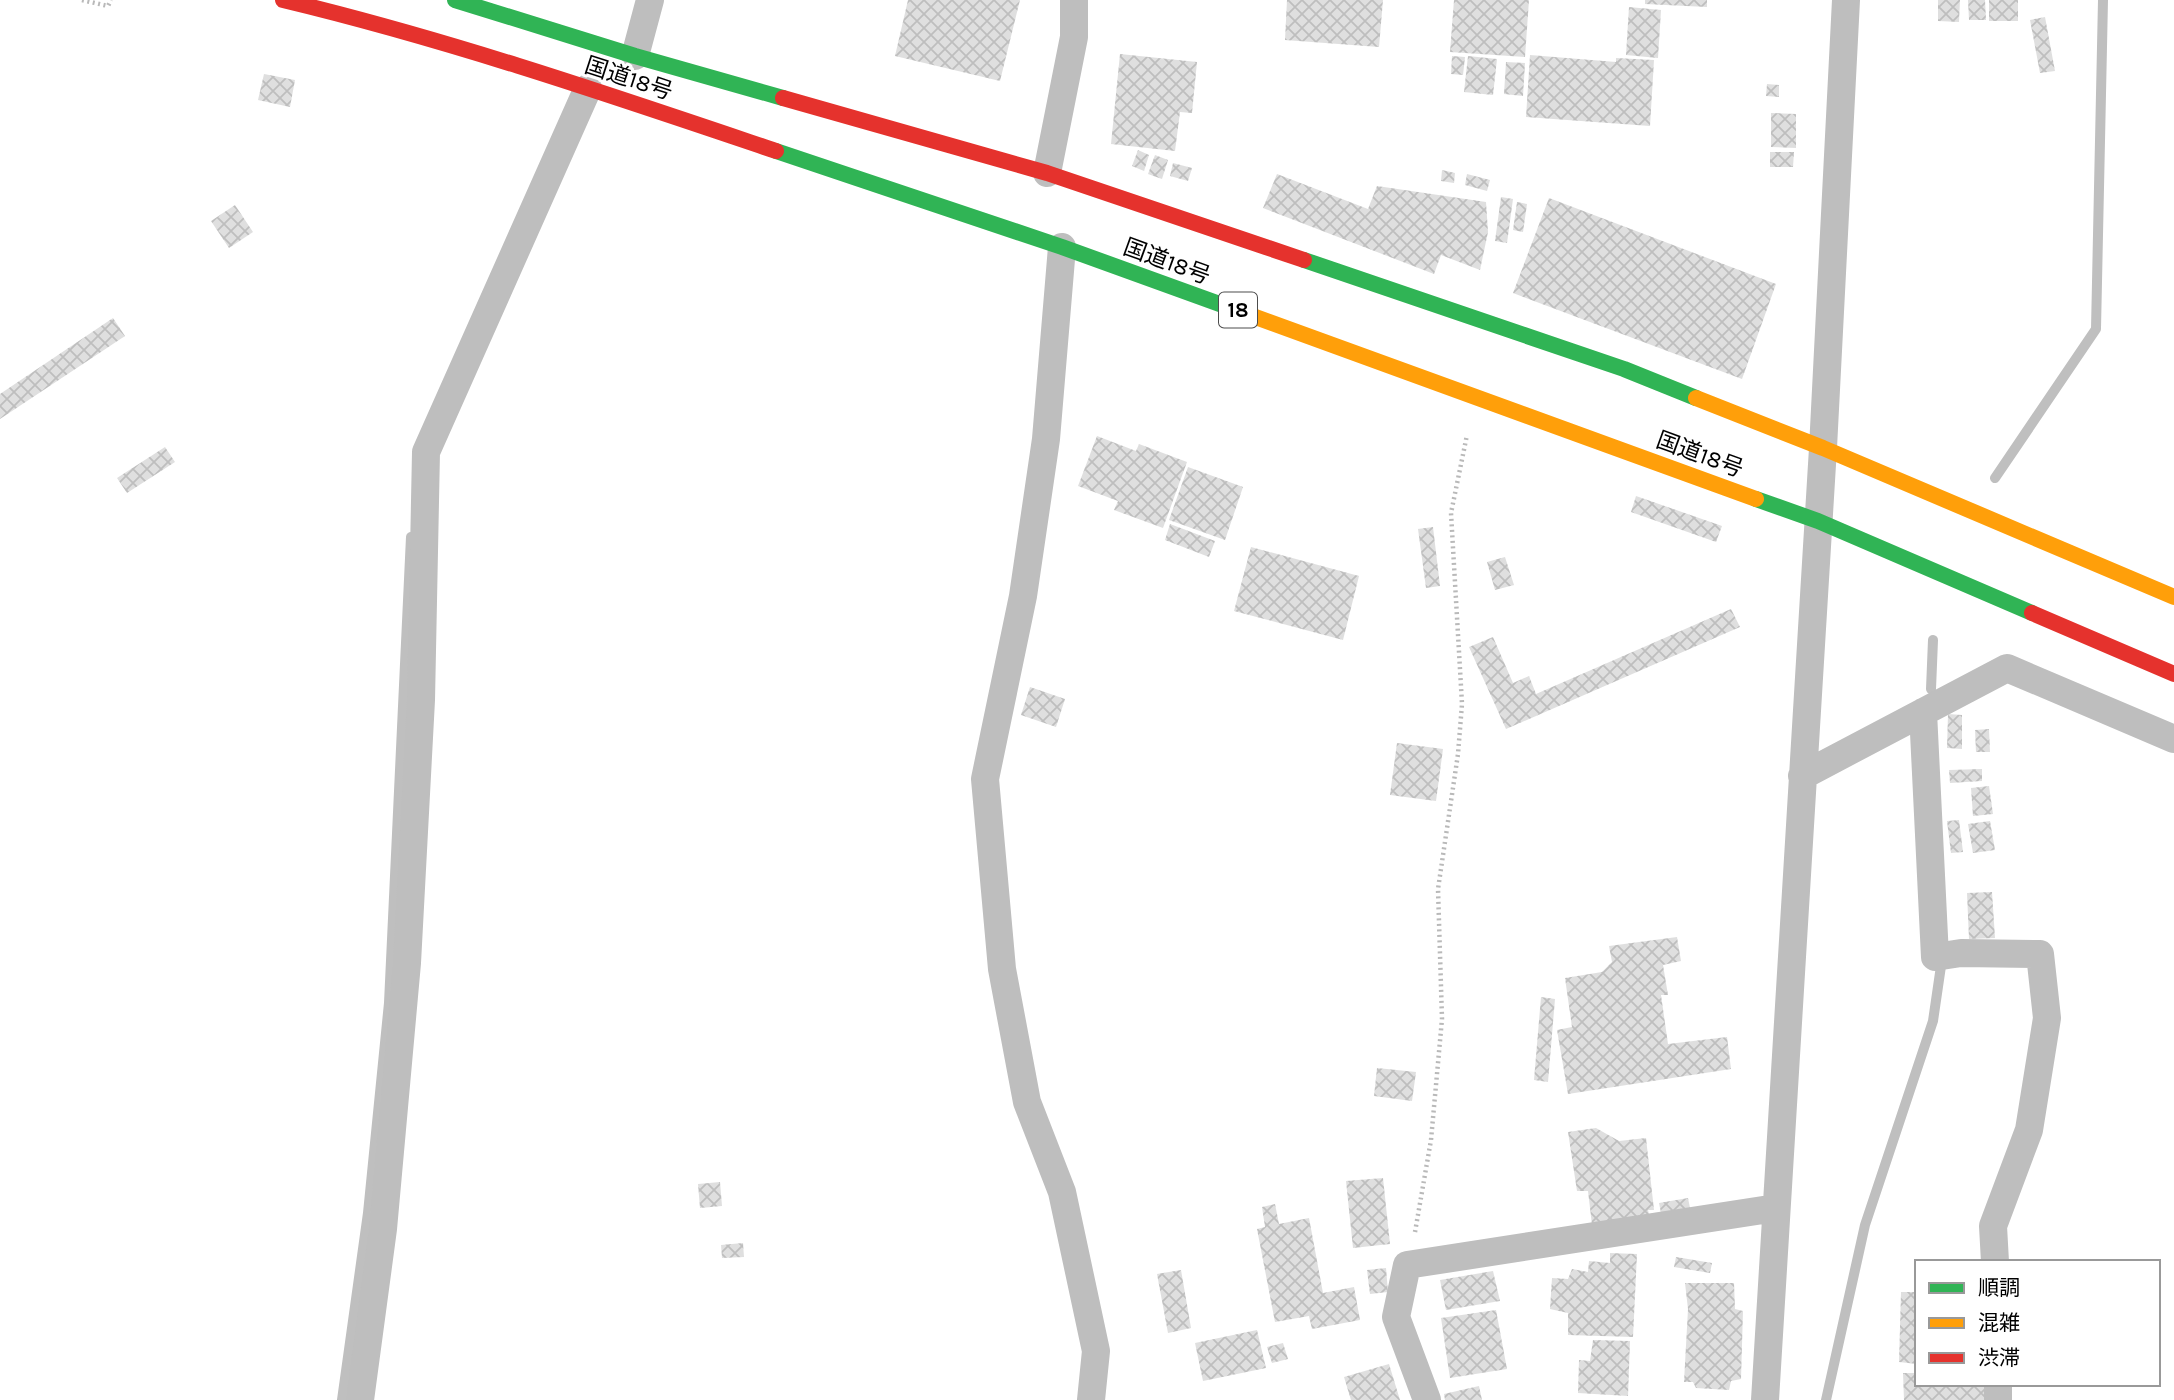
<svg xmlns="http://www.w3.org/2000/svg" width="2174" height="1400" viewBox="0 0 2174 1400" font-family="Karla,'Noto Sans JP',sans-serif">
<defs>
<pattern id="building-cross-hatch" width="8" height="8" patternUnits="userSpaceOnUse" patternTransform="scale(1.75)"><rect width="8" height="8" fill="#dfdfdf"/><path d="M0 0l8 8M0 8l8-8" fill="none" stroke="#bebebe"/></pattern>
</defs>
<rect width="100%" height="100%" fill="#fff"/>
<g fill="none" stroke-linecap="round" stroke-linejoin="round">
<path stroke="#bfbfbf" stroke-width="10" d="M1995,478L2096,329L2103,0
M1931,689L1933,640
M342,1400L368,1213L389,1003L411,537
M1826,1400L1865,1225L1933,1021L1941,966"/>
</g>
<path fill="url(#building-cross-hatch)" d="M908,0H1020L1000,81L895,56Z
M1287,0H1383L1379,47L1285,40Z
M1454,0H1529L1525,57L1450,52Z
M1645,0H1707V7L1645,4Z
M1938,0H1960L1959,22L1938,21Z
M1968,0H1985L1986,20H1969Z
M1989,0H2018V21H1989Z
M1629,7L1661,10L1658,58L1626,55Z
M2045,17L2055,71L2040,73L2030,20Z
M1120,54L1197,62L1192,113L1180,112L1175,151L1111,144Z
M1530,55L1616,62V58L1654,60L1650,126L1526,117Z
M1452,56L1465,57L1463,75L1451,74Z
M1468,56L1497,59L1493,95L1464,92Z
M1506,62L1525,63L1523,96L1504,94Z
M264,74L295,80L290,107L258,100Z
M1767,84L1779,85V97L1766,96Z
M1771,113L1796,114V148L1771,147Z
M1138,150L1149,155L1144,171L1132,166Z
M1770,152H1794L1793,167H1770Z
M1155,155L1168,160L1162,179L1148,174Z
M1173,163L1192,168L1188,181L1170,176Z
M1442,170L1455,173L1454,183L1441,181Z
M1277,174L1368,209L1377,186L1486,202L1488,232L1480,270L1441,255L1434,274L1263,208Z
M1467,174L1490,180L1487,191L1465,185Z
M1501,197L1513,199L1507,243L1495,241Z
M1549,198L1776,284L1742,379L1513,293Z
M1517,202L1527,204L1523,232L1513,230Z
M235,205L253,232L229,248L211,221Z
M113,318L125,336L0,419V394Z
M1097,436L1136,451L1139,444L1187,462L1163,528L1114,510L1118,501L1078,486Z
M165,447L175,462L127,493L117,478Z
M1188,467L1243,487L1225,540L1169,520Z
M1636,496L1722,526L1716,542L1631,512Z
M1170,524L1215,541L1209,557L1165,540Z
M1433,527L1440,586L1426,588L1418,529Z
M1251,547L1359,576L1343,640L1234,611Z
M1505,557L1514,585L1495,590L1487,562Z
M1731,609L1740,627L1506,729L1469,647L1493,637L1513,683L1529,676L1536,694Z
M1030,687L1065,699L1056,727L1021,715Z
M1948,714L1962,715V749L1947,748Z
M1989,729L1990,752H1976L1975,730Z
M1397,743L1443,749L1436,801L1390,795Z
M1982,769V781L1950,783L1949,770Z
M1989,786L1993,814L1973,816L1971,788Z
M1959,820L1963,852L1951,853L1947,821Z
M1990,821L1995,850L1973,853L1968,824Z
M1992,892L1995,938L1969,939L1967,893Z
M1677,937L1681,961L1663,965L1668,995H1661L1668,1044L1727,1037L1731,1069L1568,1094L1557,1030L1572,1027L1565,978L1602,972L1612,962L1609,946Z
M1541,997L1555,999L1548,1082L1534,1080Z
M1377,1068L1416,1072L1412,1101L1374,1096Z
M1596,1128L1619,1141L1646,1138L1654,1210H1648L1650,1219L1592,1225L1588,1191H1577L1568,1132Z
M1383,1178L1390,1244L1353,1248L1346,1181Z
M720,1182L722,1206L700,1208L698,1184Z
M1688,1198L1691,1213L1662,1218L1659,1203Z
M1275,1204L1279,1224L1309,1218L1323,1293L1354,1287L1360,1320L1312,1329L1309,1316L1275,1322L1257,1229L1265,1227L1262,1207Z
M743,1243L744,1257L722,1258L721,1245Z
M1610,1253L1637,1254L1633,1337L1568,1335V1313L1550,1309L1552,1278L1568,1279L1572,1269L1588,1272L1589,1261L1610,1263Z
M1676,1257L1712,1263L1710,1273L1674,1267Z
M1386,1268L1388,1292L1370,1294L1367,1270Z
M1181,1270L1191,1328L1168,1333L1157,1274Z
M1493,1271L1500,1301L1446,1310L1440,1280Z
M1685,1283H1734L1735,1309L1743,1311L1741,1379L1731,1381L1729,1390L1696,1388L1693,1382H1684L1688,1309Z
M1901,1292H1917V1364L1899,1362Z
M1496,1310L1507,1369L1450,1378L1441,1318Z
M1257,1330L1266,1368L1203,1381L1195,1343Z
M1593,1340L1630,1341L1628,1396L1578,1393L1579,1360L1590,1361Z
M1283,1343L1288,1359L1272,1363L1267,1347Z
M1389,1364L1400,1400H1351L1344,1377Z
M1903,1373H1917V1384H1986L1987,1400H1904Z
M1479,1386L1482,1400H1445L1444,1394Z"/>
<g fill="none" stroke-linecap="round" stroke-linejoin="round">
<path stroke="#b9b9b9" stroke-width="4.5" stroke-dasharray="2 3.5" stroke-linecap="butt" d="M82,0L108,6L111,0
M1415,1232L1431,1140L1442,1019L1438,889L1458,754L1462,704L1451,513L1467,435"/>
<path stroke="#bebebe" stroke-width="28" d="M635,56L650,0
M1047,173L1074,37V0
M1062,247L1046,439L1023,596L985,779L1002,969L1027,1102L1062,1192L1096,1351L1091,1400
M1923,712L1935,957L1961,953L2040,954L2047,1018L2029,1130L1993,1226L1995,1262
M1802,776L2007,668L2174,739
M360,1400L383,1229L407,963L421,700L426,452L588,88
M1427,1400L1396,1317L1407,1265L1776,1208
M1765,1400L1823,448L1846,0
M1998,1400V1384"/>
<path stroke="#30b455" stroke-width="16" d="M455,0L635,56L783,98
M776,151L1062,247L1250,315
M1304,260L1624,369L1696,398
M1756,499L1818,521L2032,613"/>
<path stroke="#ff9f0a" stroke-width="16" d="M1250,315L1756,499
M1696,398L1823,448L2174,597"/>
<path stroke="#e5322d" stroke-width="16" d="M283,0C450,40 613,96 776,151
M783,98L1047,173L1304,260
M2032,613L2174,674"/>
</g>
<g text-anchor="middle" stroke-width="6" stroke-linejoin="round" paint-order="stroke">
<rect fill="#fff" stroke="#4c4c4c" stroke-width="2" x="1219" y="292.5" width="38" height="35" rx="5"/>
<g font-size="21" font-weight="bold" fill="#000">
<text x="1238" y="317">18</text>
</g>
<g font-size="23" fill="#000" stroke="#fff">
<text transform="translate(629 78) rotate(18)" y="8">国道18号</text>
<text transform="translate(1167 261) rotate(20)" y="8">国道18号</text>
<text transform="translate(1700 454) rotate(20)" y="8">国道18号</text>
</g>
</g>
<rect x="1915" y="1260" width="245" height="126" fill="#ffffff" stroke="#999999" stroke-width="2"/>
<rect x="1929" y="1283" width="35" height="10" fill="#30b455" stroke="#999999" stroke-width="2"/>
<text x="1978" y="1295" font-size="21" fill="#000000">順調</text>
<rect x="1929" y="1318" width="35" height="10" fill="#ff9f0a" stroke="#999999" stroke-width="2"/>
<text x="1978" y="1330" font-size="21" fill="#000000">混雑</text>
<rect x="1929" y="1353" width="35" height="10" fill="#e5322d" stroke="#999999" stroke-width="2"/>
<text x="1978" y="1365" font-size="21" fill="#000000">渋滞</text>
</svg>
